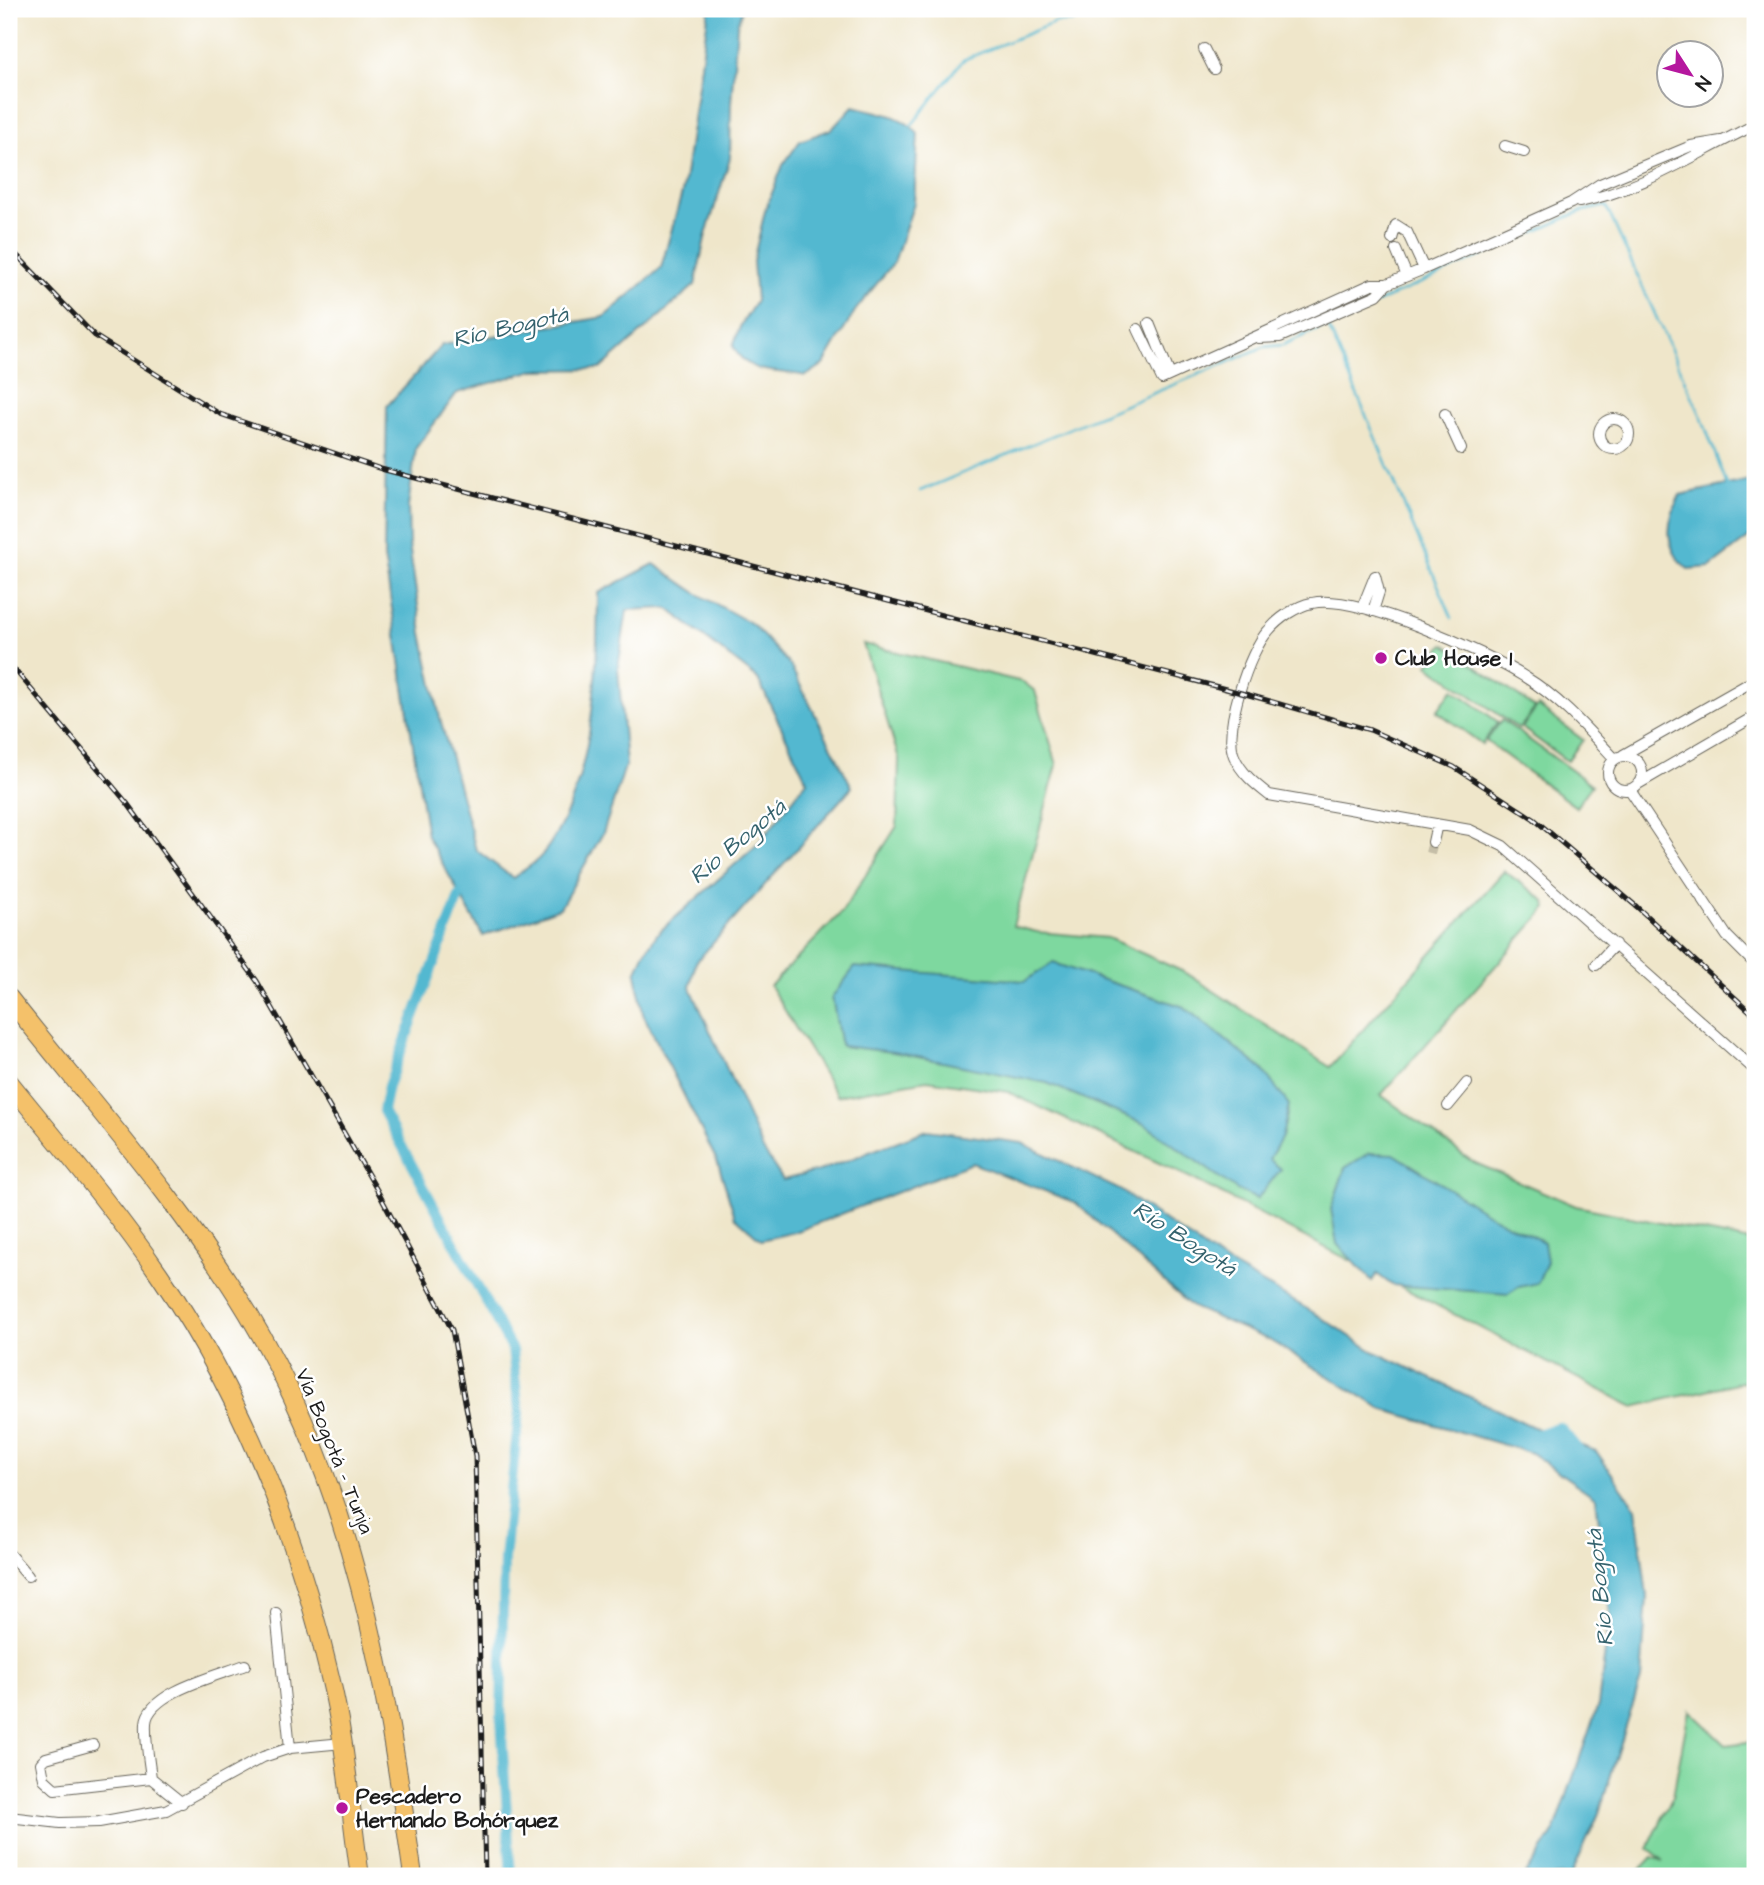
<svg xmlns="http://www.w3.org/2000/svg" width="1764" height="1885" viewBox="0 0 1764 1885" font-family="'Architects Daughter',sans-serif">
<rect width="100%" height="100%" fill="#fff"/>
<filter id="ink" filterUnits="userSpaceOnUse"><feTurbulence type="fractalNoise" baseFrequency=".0143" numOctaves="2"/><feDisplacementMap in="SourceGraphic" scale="14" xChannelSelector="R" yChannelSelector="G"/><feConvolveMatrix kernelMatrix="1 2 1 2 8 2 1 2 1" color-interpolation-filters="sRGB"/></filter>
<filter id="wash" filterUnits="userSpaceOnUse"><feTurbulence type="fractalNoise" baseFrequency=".00686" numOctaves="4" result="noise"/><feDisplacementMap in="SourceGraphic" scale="28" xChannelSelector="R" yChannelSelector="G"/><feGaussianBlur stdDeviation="1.57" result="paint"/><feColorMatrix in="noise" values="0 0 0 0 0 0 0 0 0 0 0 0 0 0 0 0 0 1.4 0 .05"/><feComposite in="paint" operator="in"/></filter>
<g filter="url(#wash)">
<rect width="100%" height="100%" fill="#efe6ca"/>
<path fill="#7ed89f" stroke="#4d7a5e" stroke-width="2" d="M863,644L1023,682L1035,691L1057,765L1013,926L1037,932L1108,938L1186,973L1330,1067L1504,871L1544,900L1547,908L1381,1095L1473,1162L1576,1206L1755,1242V1384L1741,1382L1633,1407L1191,1178L1008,1092L927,1080L837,1096L770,986L842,912L897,826L899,759Z
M1444,644L1535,708L1519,729L1428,665Z
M1453,689L1498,722L1482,744L1437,711Z
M1538,706L1583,740L1567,761L1522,728Z
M1502,720L1592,785L1576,807L1486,741Z
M1689,1710L1726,1745L1755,1741V1876H1634L1652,1857L1664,1861L1648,1848L1673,1796Z"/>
<path fill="#52b8d0" stroke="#376a76" stroke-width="2" d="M709,9H742L737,26L731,103L730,158L705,238L695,285L600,369L534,370L457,393L416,448L408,507L409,544L422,633L440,718L476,850L513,878C522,871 535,864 542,855C595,788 597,675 598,593L654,564L698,594L752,624L790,665L852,787L696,962L690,986L763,1150L783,1180L822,1170L927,1130L1022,1143L1120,1190L1220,1259L1311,1311L1373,1351L1544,1432L1596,1451L1636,1508L1647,1597L1641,1679L1599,1813L1571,1876H1525L1555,1830L1598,1705L1610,1614L1596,1498L1531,1453L1382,1409L1269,1340L1192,1307L1076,1203L972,1163L795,1232L761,1240L735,1217L718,1163L643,1014L636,973L645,952L658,933L759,843L807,781L758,679L667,608L627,610L618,668L626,764L603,833L560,908L483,936L427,836L384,557L387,406L442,345L604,317L661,268L683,189Z
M853,106C876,112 903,114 918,134L914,203L894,262L855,311L824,364L806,376C774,369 749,377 733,346L740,327L756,301L753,261L765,211L783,165L800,141L832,129Z
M1755,479V533L1710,567L1688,569C1663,548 1666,522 1680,495Z
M1053,963L1184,1007L1262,1069L1289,1105L1282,1137L1269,1159L1281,1169L1257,1199L1237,1190L1144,1124L1047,1083L893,1052L841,1046L832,997L855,967L1025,981Z
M1369,1153L1394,1154L1495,1218L1544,1242L1547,1262L1538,1283L1519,1287L1508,1294L1392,1285L1377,1274L1372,1281L1337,1244L1331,1209L1345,1168Z"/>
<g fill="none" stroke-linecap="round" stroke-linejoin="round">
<path stroke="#52b8d0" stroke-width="2.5" d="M911,126L963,60L1056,22H1071L1104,9
M1328,326L1452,618
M920,491L1264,347L1283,345L1579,212L1606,206L1701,416L1727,485"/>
<path stroke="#52b8d0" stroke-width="10" d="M460,894L388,1086L383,1111L512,1350L519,1412L504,1559L501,1720L511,1876"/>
<path stroke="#52b8d0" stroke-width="18" d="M1527,1442L1558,1431L1579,1457"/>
</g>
</g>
<g filter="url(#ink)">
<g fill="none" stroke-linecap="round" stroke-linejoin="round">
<path stroke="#c5bea7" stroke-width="10" stroke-dasharray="10 5" stroke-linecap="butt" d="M1430,853L1433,842"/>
<defs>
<path id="street" d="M1204,49L1214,69
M1505,146L1524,152
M1579,202C1642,190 1697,152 1755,125
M1392,239L1396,225L1407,232L1424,269
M1396,250L1407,276
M1149,323L1170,375
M1138,329L1162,379L1372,284H1387L1424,269L1571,203L1600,184L1691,146L1721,141
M1259,338L1280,337L1377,295L1387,284
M1445,414L1461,449
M1599 434a15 15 0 1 1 30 0a15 15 0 1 1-30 0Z
M1362,608L1375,576
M1373,611L1379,592L1375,576
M1623,755L1755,680
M1608 773a17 17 0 1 1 34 0a17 17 0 1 1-34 0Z
M1615,759C1588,730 1560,698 1525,677C1486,652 1356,593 1312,603C1296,606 1278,619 1268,631C1249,651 1223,730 1234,756C1241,773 1255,784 1269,795L1470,830L1503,846L1755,1070
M1638,784L1755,716
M1630,790L1727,936L1755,964
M1433,842L1437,824
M1596,965L1615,944
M1448,1106L1467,1083
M9,1554L28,1576
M276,1613L290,1748
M93,1745L46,1758L41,1763L44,1779L55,1789L151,1778
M182,1803L151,1778C149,1760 145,1741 146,1723C148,1692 220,1675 245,1665
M9,1817L60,1823L99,1822L166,1810L263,1757L290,1748L343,1743"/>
<path id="highway" d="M9,998C90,1101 180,1201 248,1313C354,1490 385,1676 413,1876
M9,1082C60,1145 113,1207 159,1274C242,1395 297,1535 330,1677C346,1742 350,1810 360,1876"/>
</defs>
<use href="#street" stroke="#666359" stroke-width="12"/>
<use href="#highway" stroke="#666359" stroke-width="20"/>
<use href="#street" stroke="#fff" stroke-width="10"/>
<use href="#highway" stroke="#f4c16b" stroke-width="18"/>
<defs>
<path id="rail" d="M9,247L95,336L220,414L381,469L1249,695L1370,730L1454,767L1534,819L1637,907L1755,1016
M9,663L127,803L257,981L377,1190L452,1330L475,1456L485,1876"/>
</defs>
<use href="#rail" stroke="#1c1c1c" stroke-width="5"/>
<use href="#rail" stroke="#fff" stroke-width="2.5" stroke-dasharray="8" stroke-linecap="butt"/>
</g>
</g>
<g fill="#b5179e" stroke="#fff" stroke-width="2.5">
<circle cx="1381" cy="658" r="7"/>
<circle cx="342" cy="1808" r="7"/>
</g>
<g text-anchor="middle" stroke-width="5" stroke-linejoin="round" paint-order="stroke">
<g font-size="21" font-weight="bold" fill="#1c1c1c" stroke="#fff" text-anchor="start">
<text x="1395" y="665">Club House 1</text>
<text x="356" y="1803">Pescadero<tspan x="356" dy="24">Hernando Bohórquez</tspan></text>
</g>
<g font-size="21" fill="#1c1c1c" stroke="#fff">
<text transform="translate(335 1451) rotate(68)" y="7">Vía Bogotá - Tunja</text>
</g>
<g font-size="23" font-style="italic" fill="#34626d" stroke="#fff">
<text transform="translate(510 326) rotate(-13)" y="8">Río Bogotá</text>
<text transform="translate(737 841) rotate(-40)" y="8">Río Bogotá</text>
<text transform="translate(1185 1238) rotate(33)" y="8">Río Bogotá</text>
<text transform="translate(1599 1588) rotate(-96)" y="8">Río Bogotá</text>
</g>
</g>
<rect width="1764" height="1885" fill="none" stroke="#fff" stroke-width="35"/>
<g transform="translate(1690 74) rotate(126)"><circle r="33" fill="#ffffff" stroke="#a4a4a4" stroke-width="2"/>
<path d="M0-5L12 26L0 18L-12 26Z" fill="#b5179e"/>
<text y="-10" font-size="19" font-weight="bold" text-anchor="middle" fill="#1c1c1c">N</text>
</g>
</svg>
